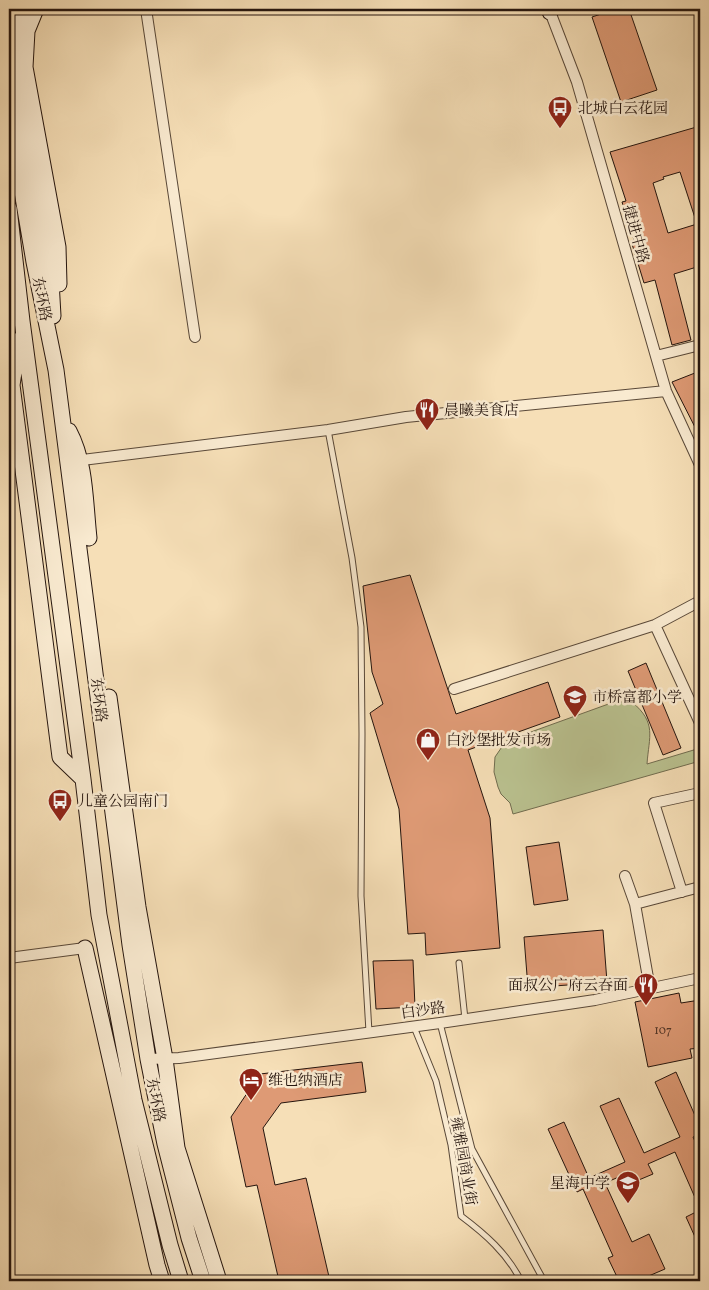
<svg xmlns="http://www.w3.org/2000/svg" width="709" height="1290" viewBox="0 0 709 1290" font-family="Vollkorn,'Noto Serif SC',serif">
<rect width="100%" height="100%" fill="#f6dfb7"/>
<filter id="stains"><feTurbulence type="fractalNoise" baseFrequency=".004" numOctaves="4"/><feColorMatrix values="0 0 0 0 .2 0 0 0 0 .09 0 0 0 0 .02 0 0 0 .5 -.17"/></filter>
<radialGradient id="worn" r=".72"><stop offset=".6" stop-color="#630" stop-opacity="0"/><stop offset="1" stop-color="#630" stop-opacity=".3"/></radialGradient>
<path fill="#bac290" stroke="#706c4f" d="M614,702H632C657,723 649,736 647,764L697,749L700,761L513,814L510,803L501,794L498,787L494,772L495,757L506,741Z"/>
<path fill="#de9a75" stroke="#25150e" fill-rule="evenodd" d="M616,9H629L657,90L621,102L592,17Z
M700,126V266L674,274L691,340L672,345L655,280L644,283L632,244L635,243L622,202L626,201L610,152ZM680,172L697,224L668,233L653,183L664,179L663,177Z
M700,371V437L672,382Z
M410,575L456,714L548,682L560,717L468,750L490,818L500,948L426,955L425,933L408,934L399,809L370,713L383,704L372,672L363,586Z
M646,663L681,748L663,755L628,671Z
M559,842L568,900L534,905L526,847Z
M603,930L607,982L528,988L524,937Z
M413,960L415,1007L376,1009L373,961Z
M679,993L681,1003L700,1000V1048L690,1049L692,1058L648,1067L635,1002Z
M362,1062L366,1092L281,1103L263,1128L275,1185L306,1178L330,1281H279L257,1185L246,1187L231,1117L260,1074Z
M676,1072L700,1127V1134L693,1137L700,1153V1209L675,1152L648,1164L653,1174L634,1182L630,1172L605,1183L632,1242L649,1234L665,1269L637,1281H619L608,1258L613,1256L583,1189L577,1192L548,1129L564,1122L589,1178L625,1162L600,1106L619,1098L644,1153L680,1137L655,1082Z
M700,1210V1248L686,1217Z"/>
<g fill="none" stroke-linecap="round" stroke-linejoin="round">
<defs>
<path id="lane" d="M328,430L352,558L361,627L362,734L361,896L369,1032
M459,963L465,1019
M440,1023L472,1149L544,1281
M414,1027L436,1081L451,1145L461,1216C485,1234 507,1253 521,1281"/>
<path id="street" d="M146,9L195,337
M549,9L577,82L666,391L700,465
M656,356L700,345
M74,461L328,430L406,417L666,391
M655,625L700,723
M454,689L655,625L700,601
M625,876L635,904
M682,892L654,803L700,793
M9,958L85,948
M650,989L635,904L700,887
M148,1059L179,1058L440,1023L595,1000L700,978"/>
<path id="secondary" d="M22,9C15,27 12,44 11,64L46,245L51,281L53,316
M36,9L27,31L25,67L58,247L59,284
M549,9L550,12
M9,115L34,262L56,370L130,945L148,1059L165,1144L189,1238L203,1281
M9,208L22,321L83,779L99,915L134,1100L170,1245L181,1281
M19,340L12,385L60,757L83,779
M69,431C86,463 85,502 89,538
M109,697L138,907L165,1059L177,1148L219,1281
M85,948L157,1265L162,1281"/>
</defs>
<use href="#lane" stroke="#594838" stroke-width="7"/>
<use href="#street" stroke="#594838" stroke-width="12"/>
<use href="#secondary" stroke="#25150e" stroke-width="17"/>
<use href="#lane" stroke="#f9ead0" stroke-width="5"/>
<use href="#street" stroke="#f9ead0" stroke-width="10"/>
<use href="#secondary" stroke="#f9ead0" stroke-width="15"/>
</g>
<defs>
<symbol id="bus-pin" viewBox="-11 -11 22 30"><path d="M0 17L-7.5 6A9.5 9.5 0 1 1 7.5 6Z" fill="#8f2418" stroke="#f9ead0"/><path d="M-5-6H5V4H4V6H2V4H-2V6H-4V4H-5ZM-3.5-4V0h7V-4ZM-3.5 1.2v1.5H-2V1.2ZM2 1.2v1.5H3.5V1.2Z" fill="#fff"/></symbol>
<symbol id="restaurant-pin" viewBox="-11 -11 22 30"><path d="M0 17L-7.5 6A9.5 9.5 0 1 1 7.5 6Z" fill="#8f2418" stroke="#f9ead0"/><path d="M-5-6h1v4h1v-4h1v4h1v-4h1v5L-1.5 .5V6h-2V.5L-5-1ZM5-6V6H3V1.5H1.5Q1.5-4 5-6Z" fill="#fff"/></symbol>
<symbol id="school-pin" viewBox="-11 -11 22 30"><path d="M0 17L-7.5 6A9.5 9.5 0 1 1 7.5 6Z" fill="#8f2418" stroke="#f9ead0"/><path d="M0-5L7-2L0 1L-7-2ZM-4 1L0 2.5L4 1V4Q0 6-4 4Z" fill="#fff"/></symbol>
<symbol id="shop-pin" viewBox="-11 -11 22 30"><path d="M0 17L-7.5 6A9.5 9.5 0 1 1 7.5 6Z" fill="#8f2418" stroke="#f9ead0"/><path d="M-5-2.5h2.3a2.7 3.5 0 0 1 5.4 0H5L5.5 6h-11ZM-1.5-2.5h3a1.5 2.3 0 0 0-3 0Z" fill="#fff"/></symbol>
<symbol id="hotel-pin" viewBox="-11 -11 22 30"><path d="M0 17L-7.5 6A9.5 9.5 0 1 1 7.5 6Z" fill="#8f2418" stroke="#f9ead0"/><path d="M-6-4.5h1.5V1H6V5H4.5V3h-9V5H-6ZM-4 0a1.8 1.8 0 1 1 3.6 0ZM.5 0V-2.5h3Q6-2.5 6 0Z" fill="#fff"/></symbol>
</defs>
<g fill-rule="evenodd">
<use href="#bus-pin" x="546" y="94" width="28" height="38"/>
<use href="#restaurant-pin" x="413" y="396" width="28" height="38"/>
<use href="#school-pin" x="561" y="683" width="28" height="38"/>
<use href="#shop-pin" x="414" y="726" width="28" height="38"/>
<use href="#bus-pin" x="46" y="787" width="28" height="38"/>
<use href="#restaurant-pin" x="632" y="971" width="28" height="38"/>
<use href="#hotel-pin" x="237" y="1066" width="28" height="38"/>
<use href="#school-pin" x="614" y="1169" width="28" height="38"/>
</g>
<g text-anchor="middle" stroke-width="5" stroke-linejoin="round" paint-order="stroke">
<g font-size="12" fill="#533628">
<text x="663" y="1034">107</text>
</g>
<g font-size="15" fill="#25150e" stroke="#f9ead0" text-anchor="start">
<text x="578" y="113">北城白云花园</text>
<text x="444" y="415">晨曦美食店</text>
<text x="592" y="702">市桥富都小学</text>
<text x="446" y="745">白沙堡批发市场</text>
<text x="78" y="806">儿童公园南门</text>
<text x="628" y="990" text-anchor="end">面叔公广府云吞面</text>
<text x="268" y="1085">维也纳酒店</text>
<text x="610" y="1188" text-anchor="end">星海中学</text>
</g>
<g font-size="15" fill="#25150e" stroke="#f9ead0">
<text transform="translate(636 234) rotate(74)" y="5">捷进中路</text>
<text transform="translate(42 299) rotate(79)" y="5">东环路</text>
<text transform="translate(99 700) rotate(83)" y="5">东环路</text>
<text transform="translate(423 1010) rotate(-8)" y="5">白沙路</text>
<text transform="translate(156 1100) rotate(79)" y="5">东环路</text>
<text transform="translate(464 1161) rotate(80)" y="5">雍雅园商业街</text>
</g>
</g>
<rect width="709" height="1290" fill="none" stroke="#f6dfb7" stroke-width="30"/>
<rect x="10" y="10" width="689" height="1270" fill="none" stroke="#25150e" stroke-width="2.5"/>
<rect x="15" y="15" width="679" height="1260" fill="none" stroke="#25150e"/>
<rect width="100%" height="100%" filter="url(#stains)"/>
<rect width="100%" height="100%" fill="url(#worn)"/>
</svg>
